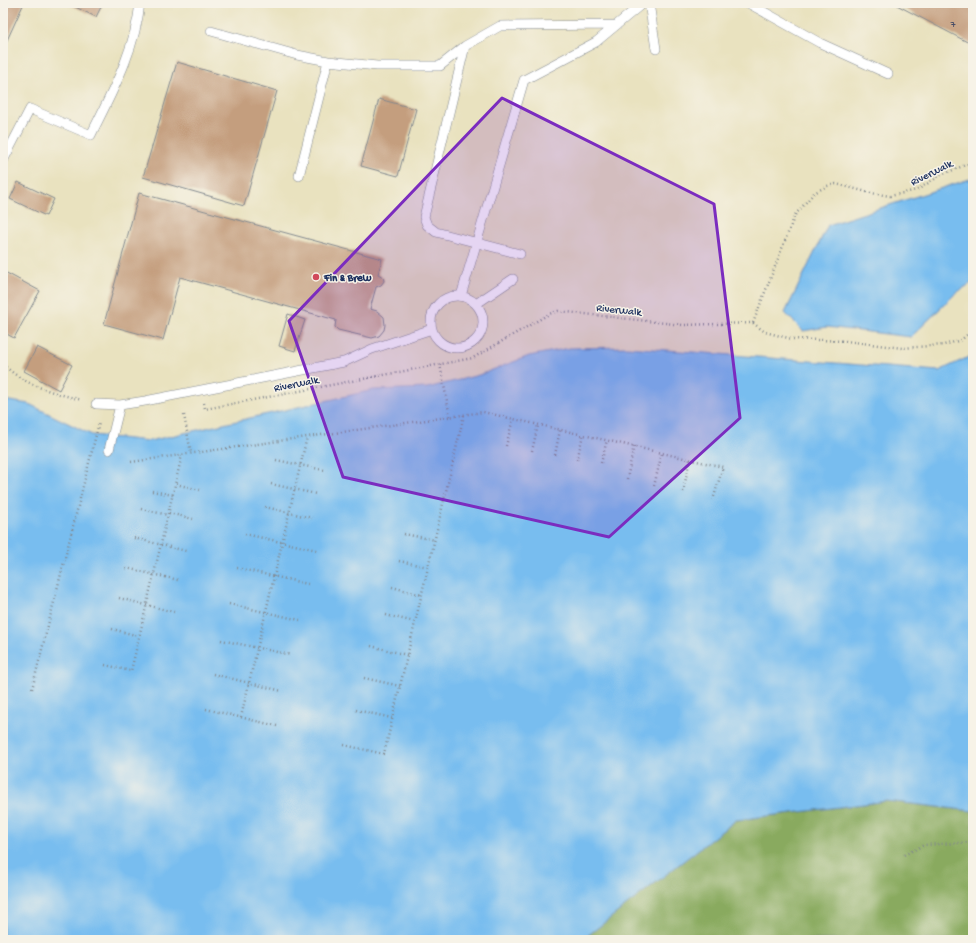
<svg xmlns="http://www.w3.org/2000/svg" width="976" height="943" viewBox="0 0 976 943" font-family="'Gochi Hand',sans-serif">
<rect width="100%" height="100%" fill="#f7f3e8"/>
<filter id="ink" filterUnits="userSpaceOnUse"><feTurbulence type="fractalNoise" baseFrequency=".025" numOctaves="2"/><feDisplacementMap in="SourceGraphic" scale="8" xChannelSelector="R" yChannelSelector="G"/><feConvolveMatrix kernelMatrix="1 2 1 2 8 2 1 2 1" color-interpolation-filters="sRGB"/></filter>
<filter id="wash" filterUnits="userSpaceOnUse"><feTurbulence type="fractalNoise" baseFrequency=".012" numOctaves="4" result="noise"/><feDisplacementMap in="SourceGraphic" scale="16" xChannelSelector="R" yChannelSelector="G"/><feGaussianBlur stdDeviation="0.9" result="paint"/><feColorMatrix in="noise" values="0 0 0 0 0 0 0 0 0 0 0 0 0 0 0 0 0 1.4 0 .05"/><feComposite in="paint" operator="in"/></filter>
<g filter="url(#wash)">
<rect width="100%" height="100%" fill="#e9e2bf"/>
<path fill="#89aa5e" stroke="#526c5e" d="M887,801L973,811V940H582L736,820Z"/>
<path fill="#78bdef" stroke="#4a76a6" d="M973,178V282L956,293L911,337L827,327L803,331L785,313L828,225Z
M628,347L939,371L973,355V811L887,801L736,820L582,940H3V400L29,404L92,435L149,441L373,390L427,388L479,375L529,356L570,348Z"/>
<g id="blocks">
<path fill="#c49e7e" d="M3,3H24L3,49Z
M67,3H103L96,17Z
M893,3H973V45Z
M177,62L277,91L244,206L143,177Z
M379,99L416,109L398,176L361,166Z
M18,182L54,199L46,216L10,199Z
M139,193L382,259L378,274L383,277L384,281L381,285L376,287L370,309L377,311L384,317L385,325L384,330L379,336L372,338L338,330L335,327L336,320L180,277L163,340L104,324Z
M3,271L40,291L14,338L3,332Z
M288,314L305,320L295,351L279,346Z
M37,347L72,365L59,390L24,371Z"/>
</g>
</g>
<g filter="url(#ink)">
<use href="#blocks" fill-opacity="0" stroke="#82888e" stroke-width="1"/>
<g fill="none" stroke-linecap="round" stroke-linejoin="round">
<defs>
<path id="lane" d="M649,3L656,49
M748,3L820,43L888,74
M211,31L297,55L328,61L377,66H440L465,46L500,26L616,25
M465,46L424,217L427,225L436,232L520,254
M3,161L30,109L91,135C112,92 135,51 140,3
M299,176L328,61
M461,296L524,80L596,42L643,3
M431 322a26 26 0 1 1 52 0a26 26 0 1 1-52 0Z
M476,304L513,279
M96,404L120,405L145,401L344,362L372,349L432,329
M109,450L120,405"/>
</defs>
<use href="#lane" stroke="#82888e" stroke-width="10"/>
<path stroke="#82888e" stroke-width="2.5" stroke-dasharray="1 3" stroke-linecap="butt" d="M753,323L765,332L792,339L846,341L902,348L944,345L961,340L973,330
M3,364C23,385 54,393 82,400
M440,364L450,417
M204,403L205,409L473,358L549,314L558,311L683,325L753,323L795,215L814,193L827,186L836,184L871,193L890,196L917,190L943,174L973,162
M184,415L191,453
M506,446L513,419
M532,451L538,425
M555,455L560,430
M276,460L324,470
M577,460L583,435
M131,462L483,412L723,467L713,500
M601,463L607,440
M627,479L634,446
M176,484L200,490
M271,484L316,494
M654,486L662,453
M152,491L173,495
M683,492L690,459
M265,507L312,518
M141,509L168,515
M169,513L193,519
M245,534L317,550
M404,534L435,540
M134,538L186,551
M399,561L428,567
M126,568L178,580
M237,568L308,584
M392,587L422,595
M119,598L174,612
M229,604L300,620
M386,615L415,622
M112,629L139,636
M221,640L291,655
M371,646L407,655
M105,665L131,671L182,455
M213,674L282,691
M364,678L400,686
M32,689L99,423
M206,709L277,726
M356,710L392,718
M241,717L307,437
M344,745L384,754L464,415
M904,855L924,845L973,842"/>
<use href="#lane" stroke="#fff" stroke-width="9"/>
</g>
</g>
<path fill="#7b2cbf" fill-opacity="0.2" stroke="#7b2cbf" stroke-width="3" stroke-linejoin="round" d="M502,98L714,204L740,418L609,537L343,477L289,321Z"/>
<circle fill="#d1495b" stroke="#f7f3e8" stroke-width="1.5" cx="316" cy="277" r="4"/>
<g text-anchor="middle" stroke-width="3" stroke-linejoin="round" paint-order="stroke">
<g font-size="9" fill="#454b66">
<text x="953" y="27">7</text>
</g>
<g font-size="11" fill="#1b2f5e" stroke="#f7f3e8">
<text transform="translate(931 172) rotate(-26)" y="4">RiverWalk</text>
<text transform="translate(619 309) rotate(6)" y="4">RiverWalk</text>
<text transform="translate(296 383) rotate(-11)" y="4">RiverWalk</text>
</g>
<g font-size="11" font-weight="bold" fill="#1b2f5e" stroke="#f7f3e8" text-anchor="start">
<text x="324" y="281">Fin &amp; Brew</text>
</g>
</g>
<rect width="976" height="943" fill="none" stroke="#f7f3e8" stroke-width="16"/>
</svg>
